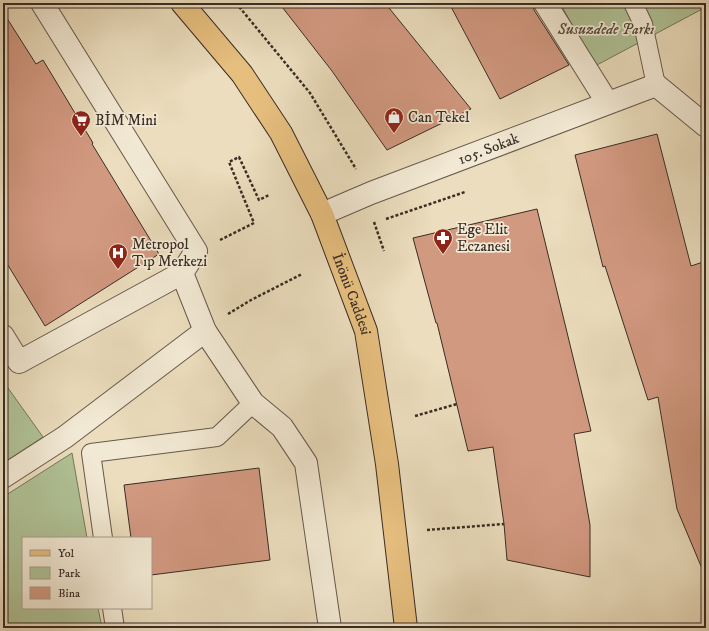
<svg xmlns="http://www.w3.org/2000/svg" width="709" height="631" viewBox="0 0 709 631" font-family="'IM FELL DW Pica',serif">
<rect width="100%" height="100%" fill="#ebddbd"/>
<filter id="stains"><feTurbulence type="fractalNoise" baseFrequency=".005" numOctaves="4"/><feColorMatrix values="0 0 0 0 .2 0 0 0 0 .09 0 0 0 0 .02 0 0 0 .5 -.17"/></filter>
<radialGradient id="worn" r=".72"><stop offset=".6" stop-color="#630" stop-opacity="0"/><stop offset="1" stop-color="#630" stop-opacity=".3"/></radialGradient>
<path fill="#b0c296" stroke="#74785e" d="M560,3H706V7L595,66Z
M3,381L43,437L3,463Z
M72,453L87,538H23V608H98L102,628H3V497Z"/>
<path fill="#d29981" stroke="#392d26" d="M279,3H385L471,109L387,150L332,71Z
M449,3H533L534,10L569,65L500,99Z
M3,12L36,64L43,60L93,143L92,144L159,254L45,326L3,257Z
M657,134L691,266L706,261V578L677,509L658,397L648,400L605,266L603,267L575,155Z
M537,209L591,431L574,434L590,525V577L507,560L504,524L493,447L468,451L437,323H436L413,238Z
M259,468L270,560L151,575V538H131L124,485Z"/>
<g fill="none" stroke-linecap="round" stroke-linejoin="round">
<defs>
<path id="service" d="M633,3L643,24L656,85
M103,538L91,453L217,437L253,403
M112,608L115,628"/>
<path id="pedestrian" d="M3,477L65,437L205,331"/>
<g id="minor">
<path d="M42,3L196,251L182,273L205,331L253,403L282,427L306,463L330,628"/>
<path d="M545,3L607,102"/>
<path id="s1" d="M322,214L371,193L656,85L706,126"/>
<path d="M3,336L19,362L182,273"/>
</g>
<g id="primary">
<path id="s2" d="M182,3L242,74L281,133L322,214L366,331L387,464L406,628"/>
</g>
</defs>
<use href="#service" stroke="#66594c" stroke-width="20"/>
<use href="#pedestrian" stroke="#66594c" stroke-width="24"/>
<use href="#minor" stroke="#66594c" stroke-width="24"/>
<use href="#primary" stroke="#392d26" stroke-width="24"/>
<path stroke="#392d26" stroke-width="2.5" stroke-dasharray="3 2" stroke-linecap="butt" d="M236,3L310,93L356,169
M386,219L465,192
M374,222L384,251
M220,240L254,223L229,162L239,157L259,200L269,195
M228,314L251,300L302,274
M415,416L457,404
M427,530L504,524"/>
<use href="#service" stroke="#f2e9d4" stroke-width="18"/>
<use href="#pedestrian" stroke="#f2e9d4" stroke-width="22"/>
<use href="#minor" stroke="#f2e9d4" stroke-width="22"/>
<use href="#primary" stroke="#e6be7e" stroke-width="22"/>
</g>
<defs>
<symbol id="shop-pin" viewBox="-11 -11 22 30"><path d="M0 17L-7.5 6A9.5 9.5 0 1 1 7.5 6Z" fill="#8f2418" stroke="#f2e9d4"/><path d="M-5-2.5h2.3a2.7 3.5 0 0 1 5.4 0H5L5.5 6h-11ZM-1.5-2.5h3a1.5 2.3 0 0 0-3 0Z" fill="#fff"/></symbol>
<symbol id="supermarket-pin" viewBox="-11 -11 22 30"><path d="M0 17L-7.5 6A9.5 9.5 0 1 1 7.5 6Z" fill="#8f2418" stroke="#f2e9d4"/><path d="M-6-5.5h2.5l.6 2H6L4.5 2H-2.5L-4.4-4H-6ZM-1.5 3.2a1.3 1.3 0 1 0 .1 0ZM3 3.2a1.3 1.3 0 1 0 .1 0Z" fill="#fff"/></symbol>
<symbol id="pharmacy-pin" viewBox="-11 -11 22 30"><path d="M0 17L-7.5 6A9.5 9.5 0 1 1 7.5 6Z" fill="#8f2418" stroke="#f2e9d4"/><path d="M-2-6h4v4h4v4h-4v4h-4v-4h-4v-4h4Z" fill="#fff"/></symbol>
<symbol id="hospital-pin" viewBox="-11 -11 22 30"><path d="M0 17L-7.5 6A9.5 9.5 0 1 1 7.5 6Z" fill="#8f2418" stroke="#f2e9d4"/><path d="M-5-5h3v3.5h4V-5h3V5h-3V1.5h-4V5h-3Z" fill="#fff"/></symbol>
</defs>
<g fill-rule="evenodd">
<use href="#shop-pin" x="383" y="106" width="22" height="30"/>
<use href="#supermarket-pin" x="70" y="109" width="22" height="30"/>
<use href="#pharmacy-pin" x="432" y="227" width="22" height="30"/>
<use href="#hospital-pin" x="107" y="242" width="22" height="30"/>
</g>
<g text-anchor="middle" stroke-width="3.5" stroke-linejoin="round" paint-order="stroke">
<g font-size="15" font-style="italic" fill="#514b3c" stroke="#f2e9d4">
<text x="606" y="34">Susuzdede Parkı</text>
</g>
<g font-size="15" fill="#392d26" stroke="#f2e9d4" text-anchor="start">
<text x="408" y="122">Can Tekel</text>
<text x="95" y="125">BİM Mini</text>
<text x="457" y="234">Ege Elit<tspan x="457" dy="17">Eczanesi</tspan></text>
<text x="132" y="249">Metropol<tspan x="132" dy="17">Tıp Merkezi</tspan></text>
</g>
<g font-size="15" fill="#392d26" stroke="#f2e9d4">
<text dy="5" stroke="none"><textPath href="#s1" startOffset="179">105. Sokak</textPath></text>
<text dy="5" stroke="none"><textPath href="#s2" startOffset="340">İnönü Caddesi</textPath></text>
</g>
</g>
<rect width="709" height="631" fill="none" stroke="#ebddbd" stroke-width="16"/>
<rect x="4" y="4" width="701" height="623" fill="none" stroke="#392d26" stroke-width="2"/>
<rect x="8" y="8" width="693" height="615" fill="none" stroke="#392d26"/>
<rect x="22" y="537" width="130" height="72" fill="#f2e9d4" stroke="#a89e8e"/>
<rect x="30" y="550" width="20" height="6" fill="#e6be7e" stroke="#a89e8e"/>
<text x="58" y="557" font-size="12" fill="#392d26">Yol</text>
<rect x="30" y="567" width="20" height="12" fill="#b0c296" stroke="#a89e8e"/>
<text x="58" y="577" font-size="12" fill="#392d26">Park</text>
<rect x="30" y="587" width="20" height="12" fill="#d29981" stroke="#a89e8e"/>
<text x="58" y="597" font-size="12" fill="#392d26">Bina</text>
<rect width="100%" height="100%" filter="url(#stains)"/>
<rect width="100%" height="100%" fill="url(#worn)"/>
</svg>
